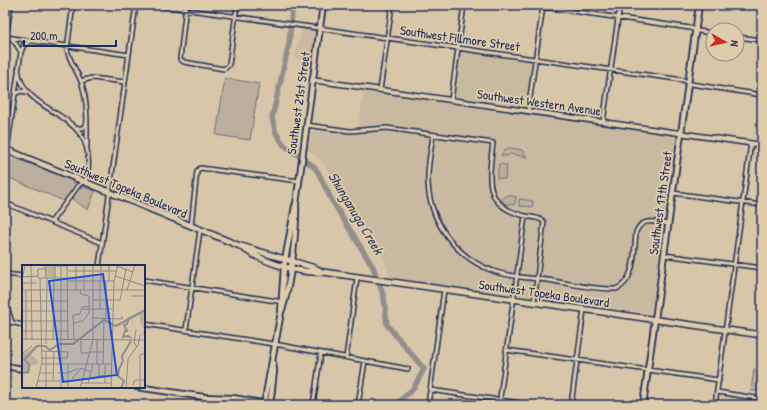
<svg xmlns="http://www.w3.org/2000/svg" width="767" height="410" viewBox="0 0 767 410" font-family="'Patrick Hand',sans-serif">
<rect width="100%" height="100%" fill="#d7c6a7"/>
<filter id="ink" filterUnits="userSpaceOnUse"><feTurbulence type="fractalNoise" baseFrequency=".025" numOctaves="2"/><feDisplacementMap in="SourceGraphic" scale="8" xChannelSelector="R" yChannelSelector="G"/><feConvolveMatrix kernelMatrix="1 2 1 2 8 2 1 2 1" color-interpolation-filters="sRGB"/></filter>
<g filter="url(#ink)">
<path fill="#c8baa1" d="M303,28L313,29L316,32L311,61L294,58Z
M460,50L533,61L526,108L454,98Z
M364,89L673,136L675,140L676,146L659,269L651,312L647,313L540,297H530L390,278L384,258L322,162L307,149L312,131L314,129L339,132L358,131Z"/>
<path fill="#bbb09d" stroke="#6b707e" d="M225,78L259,84L250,140L216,135Z
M510,148L522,150L527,157L510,154L508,156H501L504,150Z
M5,154L73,181L75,185V187L64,201L5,176Z
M499,164L507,165L505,179L497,178Z
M79,187H84L95,191L88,210L71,198Z
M508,195L516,197L514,205L506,204L501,200Z
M519,199L533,201L532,207L519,206Z
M754,369L760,370L757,391H751Z"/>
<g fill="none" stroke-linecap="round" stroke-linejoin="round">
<path stroke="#928e8c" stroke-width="5.5" d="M288,5L292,11L289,44L272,118L276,133L284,145L313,166L318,172L331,199L373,267L384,297L387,325L424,369L413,389L395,405"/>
<defs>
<path id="minor" d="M73,5L67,49C69,61 78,72 82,84C88,104 87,125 87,146
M155,5L683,80L691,84L762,95
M186,5L180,59L184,62L224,69L229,65L237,5
M530,5L690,28L698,31L713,33
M5,37L129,55
M6,37L11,5
M737,37L762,40
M21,52L24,45L31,41
M18,69C24,120 100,106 87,178L78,186L51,222
M81,81L92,78L125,82
M380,90L392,5
M15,94L21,91L26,92
M451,100L464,5
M528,111L543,6
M603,122L620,5
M306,125L350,131L387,128L493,143C488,182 483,209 531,217C536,218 541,218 544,222L534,302
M77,128H83L86,123
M433,135C431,151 427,167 428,183C430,223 457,259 496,272C512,277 530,278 547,280C569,283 593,290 616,289C636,281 634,251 636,232C642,217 655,222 668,224
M7,150L21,52L16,44L11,38
M673,193L762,205
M5,203L102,243
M191,226L197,171L200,168L299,181
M664,255L762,268
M99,266L136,5
M5,274L23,276
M144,280L283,302
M5,301L12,322
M5,321L23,325
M144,324L280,345L408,369
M186,330L200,230
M506,350L719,380
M346,358L357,278
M430,390L534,405
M717,392L762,399
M313,405L321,353
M358,405L365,361
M428,405L444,290
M499,405L525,216
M571,405L584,310
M715,405L751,143"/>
<path id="tertiary" d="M312,80L762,145"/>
<path id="secondary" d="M281,312C290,290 297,229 296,204L323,5
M5,366L23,369
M137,387L204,397L233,398L274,405
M205,398L239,405
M264,405L281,312L284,266L295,206
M270,405L274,371L273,363
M643,405L699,5"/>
<path id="primary" d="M5,149L240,246C260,261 298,274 323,272L762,335
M241,246L315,268L322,272"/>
</defs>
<use href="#minor" stroke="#1b2f5e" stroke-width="6"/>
<use href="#tertiary" stroke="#1b2f5e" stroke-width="7"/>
<use href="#secondary" stroke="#1b2f5e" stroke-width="8"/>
<use href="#primary" stroke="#1b2f5e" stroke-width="8"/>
<use href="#minor" stroke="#dfccaa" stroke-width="3"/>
<use href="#tertiary" stroke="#dfccaa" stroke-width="4"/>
<use href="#secondary" stroke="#dfccaa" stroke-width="4.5"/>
<use href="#primary" stroke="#dfccaa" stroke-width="5"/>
</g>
</g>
<g text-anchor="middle" stroke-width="3.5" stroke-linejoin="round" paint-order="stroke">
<g font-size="13" fill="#1b2f5e" stroke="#dfccaa">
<text transform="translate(460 38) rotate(8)" y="5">Southwest Fillmore Street</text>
<text transform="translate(539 102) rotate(8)" y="5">Southwest Western Avenue</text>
<text transform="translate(298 103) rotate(-82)" y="5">Southwest 21st Street</text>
<text transform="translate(126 188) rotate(23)" y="5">Southwest Topeka Boulevard</text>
<text transform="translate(660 203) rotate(-82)" y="5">Southwest 17th Street</text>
<text transform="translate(544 293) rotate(8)" y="5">Southwest Topeka Boulevard</text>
</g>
<g font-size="14" font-style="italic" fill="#2d3d65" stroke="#dfccaa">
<text transform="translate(356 213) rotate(59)" y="5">Shunganuga Creek</text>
</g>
</g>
<g transform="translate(22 265)">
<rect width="123" height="123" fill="#d7c6a7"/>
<path d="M23,0H33V12H25ZM123,46V66L120,72L122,63L119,62L121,57L118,59V50L110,54L112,63L108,52ZM17,78L18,81L9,89L17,98L9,101L7,109H0V90Z" fill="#bbb09d"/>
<path fill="none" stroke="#928e8c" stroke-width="2" d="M107,52L105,59L102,60L105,66H103L101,72L106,71L109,73M0,108L6,107L7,99L2,95L15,81H23L28,85L37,79H51L82,55L94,61L123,45M99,123L102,116L96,111L97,104L101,96L100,91L109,76"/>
<path fill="none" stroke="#8c8a8a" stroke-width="1" d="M9,0L10,75M23,0L24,13M33,0V13M45,0L46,75M62,0V25M92,0L111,7M33,1H46M23,4H16V13H46M46,6H95M93,11L123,21M0,12L16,11M0,15L3,0M46,16H92M78,16V44M79,16V0M87,16V0M0,18H15M0,25H92M54,25V0M92,25H123M105,25L113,0M109,31H123M71,35H98M98,35L104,4M0,36H46M60,44H91M0,46H46M71,53L100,54V51M84,53V16M0,56H46M51,58L61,56L67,48V31L59,29L58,25M114,65L112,77L115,82M0,66H46M0,74L123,75M31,74L32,13M52,74L51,50L58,49L60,42L69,41M4,75V25M59,75V88H67M24,79L25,13M19,86L46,87L45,93H19M24,86V123M67,87H81M0,89L10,81M19,99H89M75,99V75M81,99L82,57M18,108H32M35,108H46L57,103M77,112V99M67,113L83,110M50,114L59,103L69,107M16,116H46M31,116L32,86M59,118H89M66,118L71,99M83,118V99M111,120L113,115H123M14,123L20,98L18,13M39,123V1M46,123V99M58,123L71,75V0M89,123L92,16L96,0M104,123L106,94L116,80L118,70M118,123V90L123,88"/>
<path fill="#1d4ed8" fill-opacity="0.15" stroke="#1d4ed8" stroke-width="2" d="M81,9L95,110L41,117L27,16Z"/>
<rect width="123" height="123" fill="none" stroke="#1b2f5e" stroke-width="2"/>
</g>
<rect width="767" height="410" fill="none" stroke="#dfccaa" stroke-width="20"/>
<rect x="10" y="10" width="747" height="390" fill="none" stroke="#1b2f5e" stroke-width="1.5" filter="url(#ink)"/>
<g transform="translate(725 42) rotate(98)"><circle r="19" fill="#dfccaa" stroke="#918d8c"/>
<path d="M0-3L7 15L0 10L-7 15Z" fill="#c8321e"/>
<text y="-6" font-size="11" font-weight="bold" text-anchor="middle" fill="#1b2f5e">N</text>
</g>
<path d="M24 40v6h92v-6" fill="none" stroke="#1b2f5e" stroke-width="2"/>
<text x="30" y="40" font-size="12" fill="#1b2f5e" stroke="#dfccaa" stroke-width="3" paint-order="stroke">200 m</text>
</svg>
